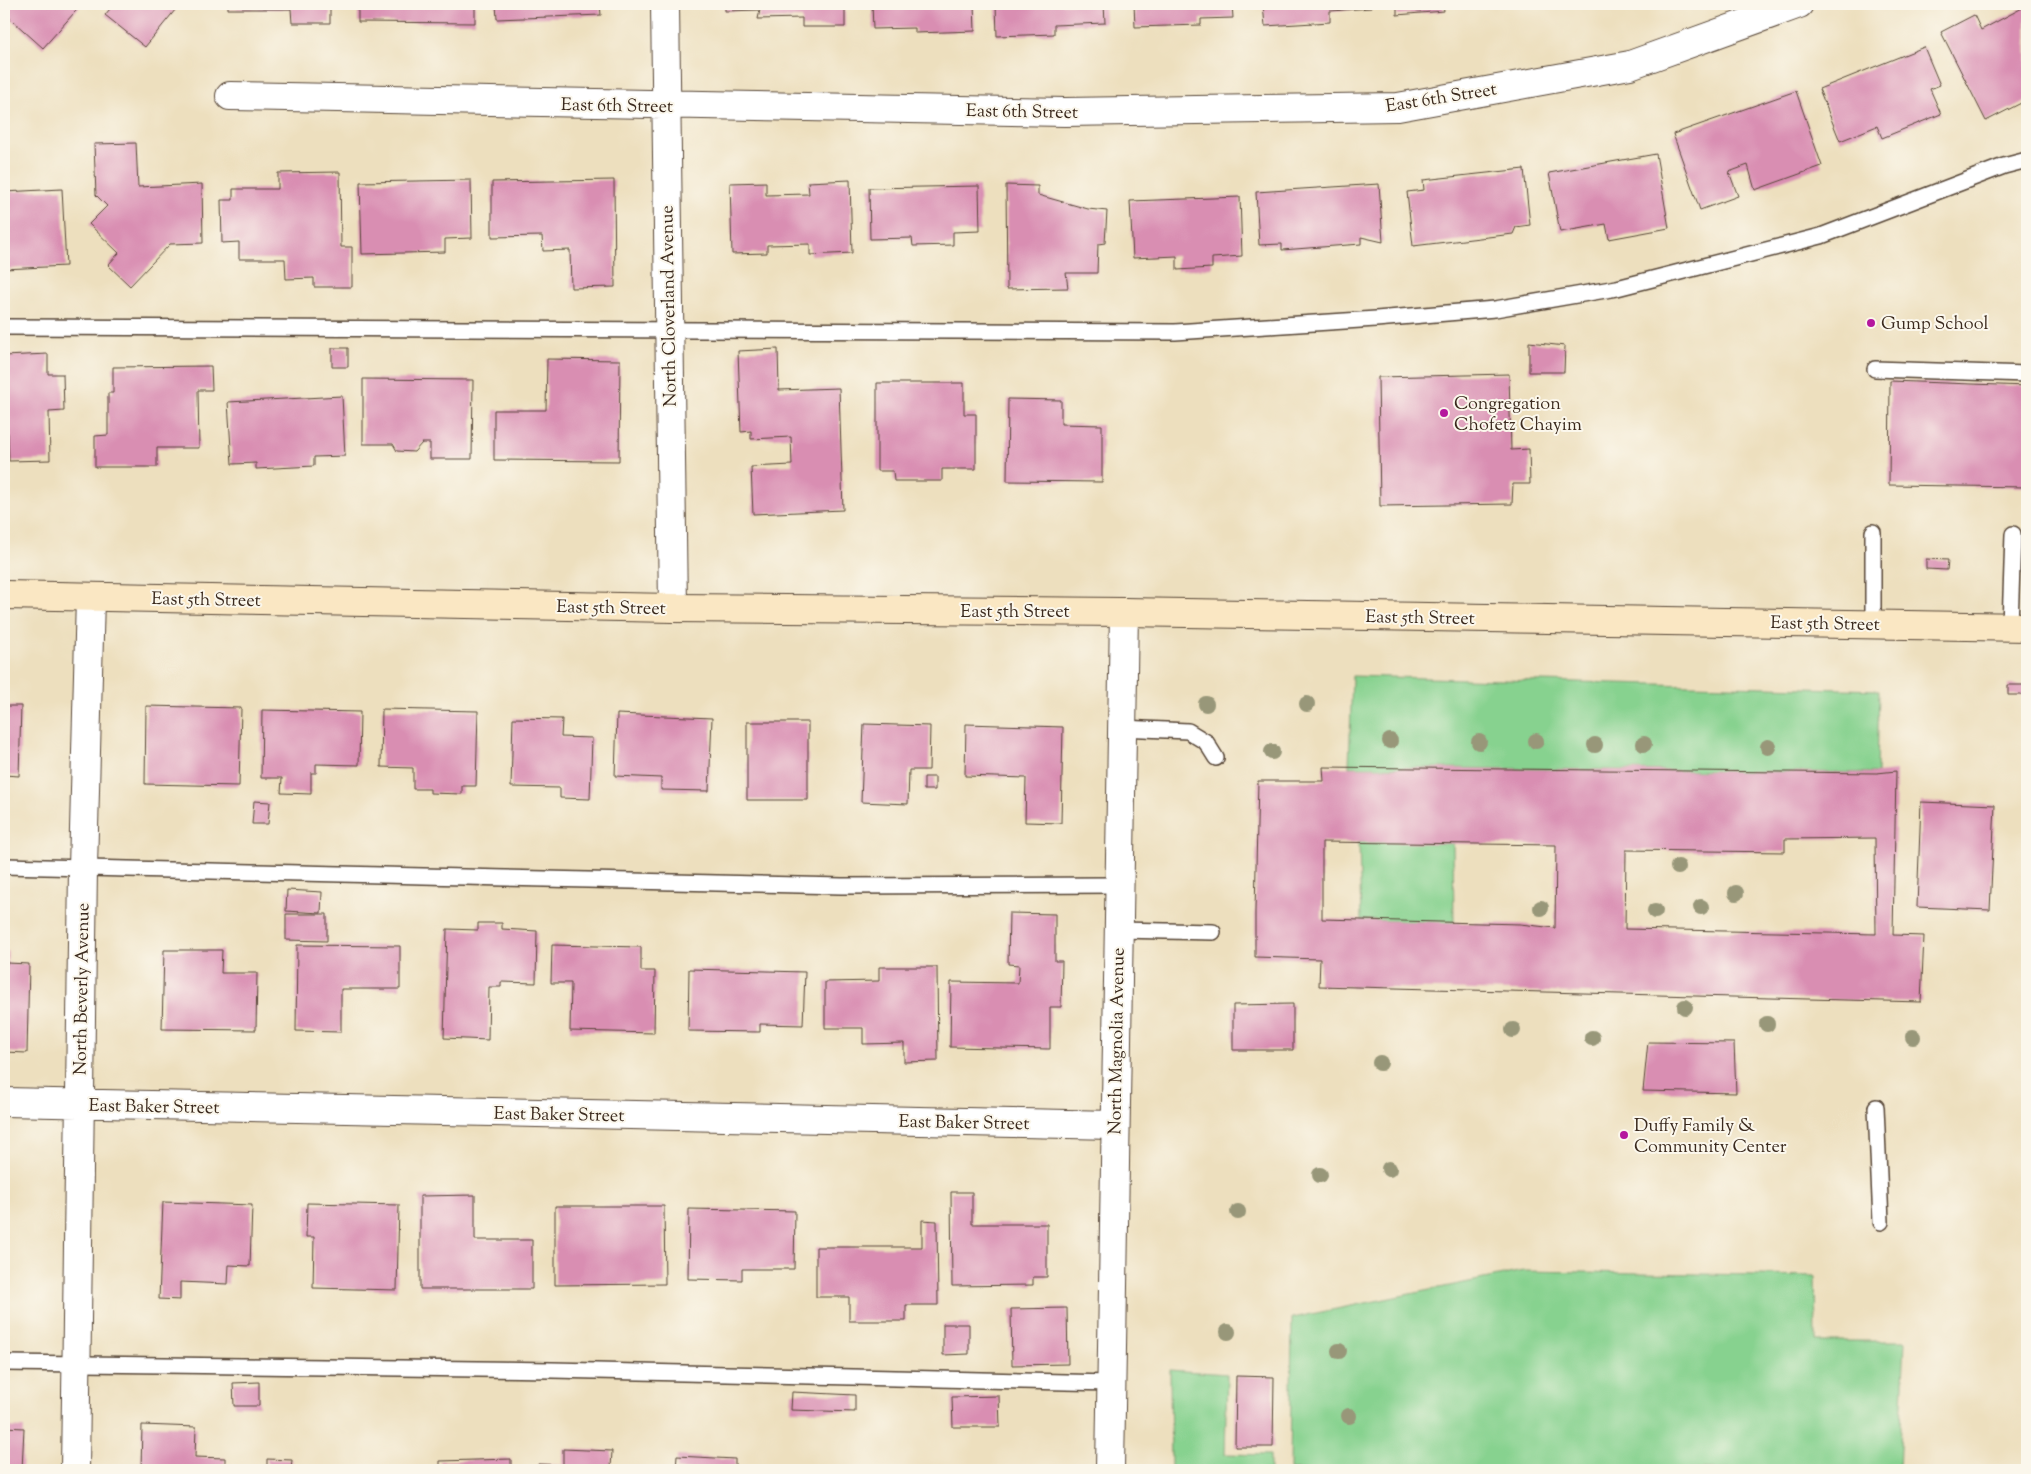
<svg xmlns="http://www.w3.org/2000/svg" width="2031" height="1474" viewBox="0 0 2031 1474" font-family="'Sorts Mill Goudy',serif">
<rect width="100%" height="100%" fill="#fbf7ec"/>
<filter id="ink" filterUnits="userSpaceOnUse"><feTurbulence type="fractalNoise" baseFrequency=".02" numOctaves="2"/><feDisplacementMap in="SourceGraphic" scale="10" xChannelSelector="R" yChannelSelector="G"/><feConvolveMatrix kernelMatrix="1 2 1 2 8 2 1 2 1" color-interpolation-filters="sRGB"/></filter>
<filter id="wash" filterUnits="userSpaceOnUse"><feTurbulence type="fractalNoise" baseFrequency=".0096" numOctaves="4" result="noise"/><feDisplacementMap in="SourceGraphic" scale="20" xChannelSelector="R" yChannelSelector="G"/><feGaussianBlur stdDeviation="1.12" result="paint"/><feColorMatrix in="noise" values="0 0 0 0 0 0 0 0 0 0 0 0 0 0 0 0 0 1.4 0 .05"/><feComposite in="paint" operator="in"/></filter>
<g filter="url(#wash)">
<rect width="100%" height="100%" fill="#eddfbe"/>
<path fill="#87d28f" stroke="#617e56" d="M1352,676L1879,690L1877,773L1349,767Z
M1359,842L1453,843L1454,923L1361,920Z
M1523,1271L1815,1276L1816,1341H1905L1899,1470H1290L1292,1318Z
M1170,1370L1227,1374L1225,1454L1270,1455V1470H1171Z"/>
<g id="blocks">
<path fill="#d98eb2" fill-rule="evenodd" d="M4,4H82L43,48L4,13Z
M114,4H180L145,47L105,15Z
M228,4H330V23H292L291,9H228Z
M358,4H475V23L358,22Z
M496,4H600L601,15L497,19Z
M725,4H845V27H802V18L758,19L760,10L725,11Z
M872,4H974L975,31L915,33V28L873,29Z
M996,4H1104L1105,23L1054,25V34L997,36Z
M1134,4H1232L1233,18L1201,19V25L1135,27Z
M1263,4H1371V8L1330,11V22L1265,26Z
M1397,4H1443L1444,11L1397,15Z
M2026,6L2027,100L1986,121L1941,32L1974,15L1981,30Z
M1924,47L1940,85L1930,89L1941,114L1882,138L1877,126L1840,141L1819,89Z
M1796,91L1822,166L1755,190L1748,165L1729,172L1738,196L1700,210L1673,134Z
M136,143L138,187L202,184L203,243L170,244L130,286L108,265L119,253L89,224L107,206L96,195L94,144Z
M1656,154L1669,228L1609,239L1606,224L1560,232L1549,173Z
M1524,169L1530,225L1516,227L1513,234L1413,246L1407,192L1424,190L1423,180Z
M340,172L341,247H352V287H314V278L286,279L285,259H239V242L222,243L221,200H233V189H278V173Z
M471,180L472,238L445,239V252L362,254L360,182Z
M614,180L615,287L571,288L570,250L543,251L542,236L492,237V182Z
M850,180L852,253L810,255V244L767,245V253L732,254L730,183L766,182V195L809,194L808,182Z
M1379,184L1383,242L1361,237V244L1282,250V244L1259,245L1256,192Z
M1006,185L1038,186V195L1088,209L1107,211L1105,243L1098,244L1097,273H1066L1068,288L1007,289Z
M979,186L980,231L953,232V245L913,246L912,238L870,239L869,188Z
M62,189L66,266L4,269V192Z
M1240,197L1242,256L1212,258V268L1177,270V256L1133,258L1130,201Z
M1529,342L1565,346L1564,372H1529Z
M332,348H348V367H332Z
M778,349L779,390L839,388L843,510L753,514L751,467L792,465L791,437L751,439V431L741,432L738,351Z
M48,354V374H63L64,411L49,412L50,460L9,461L8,433H4V356Z
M547,359L620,360L619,461L494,460V410H546Z
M211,366L212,390H198L199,448H157V467H95V436L108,435V393H113V367Z
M1509,374L1511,450L1529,449L1530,484H1513L1512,504L1380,506L1378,377Z
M363,379L473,380L472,459H430V443H422L414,452L397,451L393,444H363Z
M1890,381L2027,386V487L1889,485Z
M877,383H964V414H976V469H942V481H894L893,471H877Z
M342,396L345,456L314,457V466L256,469V463L232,464L228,402Z
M1008,399L1061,400V424L1102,425V482L1007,481Z
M1926,559L1948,560L1947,570L1926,569Z
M2008,685H2027V695H2008Z
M4,706H21L19,776L4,775Z
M146,706L241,708L239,786L145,784Z
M382,709L478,711L476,786H462V794L430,793V789H413V768L381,767Z
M262,710L360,712L359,765L316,764V773H311V794L281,793L282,778H261Z
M617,714L712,718L709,791L661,790V778L615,776Z
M513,718L562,719L561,737L592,738L590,799L560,798V788L511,787Z
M747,722H808V800H747Z
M864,724L930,726L929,770H909L908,804L861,802Z
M966,724L1063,727L1061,823L1025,822L1026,778L965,776Z
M1323,767L1877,773L1896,771L1893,935L1924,936L1921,1002L1319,986L1320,959L1255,957V911L1258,781H1324ZM1875,838L1876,934L1625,929L1626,850L1785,852V839ZM1322,842L1556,845L1555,928L1520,924L1322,919Z
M924,777H935V790H924Z
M254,801L270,802L268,824H252Z
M1921,802L1995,805L1990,910L1917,907Z
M287,890L322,892L321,913L286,911Z
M1009,913L1055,914V961H1062L1061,1007H1050V1049L950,1047L951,982L1018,983L1019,965L1008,964Z
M286,914H327V941L286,940Z
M478,923H502V929L537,931L536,983L501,982V987H489L488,1040L444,1038L447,929L478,930Z
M297,945L400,946V989H341V1032L296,1031Z
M552,945L641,947V971H655L654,1033L570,1031L571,983H551Z
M164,950H222L221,973H257L256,1030L162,1029Z
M4,951H8L7,963L29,964L27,1053L4,1052Z
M879,967H937L938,1061L904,1062V1043L863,1044V1028H825V982L879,981Z
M689,969L805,972L803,1025L760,1024V1032L688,1031Z
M1293,1004V1050H1233V1005Z
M1648,1042L1734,1043L1736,1093L1643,1091Z
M951,1192H972V1224H1047V1277H1033V1285L952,1286Z
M475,1195V1240H532V1289H420V1196Z
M163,1202L252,1205L250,1266L229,1265L228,1284L180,1282V1300L159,1299Z
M307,1203L399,1205L397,1290L313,1288L314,1237H306Z
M555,1206H664L665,1284L555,1285Z
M689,1209L795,1211L794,1269H742V1280L688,1279Z
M922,1220L937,1221L938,1305H906V1321H849V1297H816V1247H922Z
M1067,1308L1068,1364L1012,1365L1011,1309Z
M943,1324H969V1354L943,1355Z
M1236,1376L1274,1377L1273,1447H1235Z
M259,1382V1406H234L233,1383Z
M792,1392L855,1395V1412L791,1410Z
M999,1396L1000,1427H953L952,1397Z
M142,1425L196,1427L195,1457L225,1458V1467L257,1468V1470H141Z
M4,1427L24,1428L22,1470H4Z
M563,1449L612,1451L611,1468L626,1470H538V1464L563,1465Z
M677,1456L735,1459V1470H676Z
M267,1459L292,1460L291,1470H267Z
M511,1459V1470H440V1461Z"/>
</g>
</g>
<g filter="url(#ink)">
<use href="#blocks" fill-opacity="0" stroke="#564536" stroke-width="1"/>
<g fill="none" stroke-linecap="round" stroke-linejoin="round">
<defs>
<path id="lane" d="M4,327L1175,332L1376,319L1495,309L1617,288L1821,236L2004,166L2027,160
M1875,369L2027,374
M1873,532V624
M2010,626L2013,534
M1121,728L1188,731L1206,742L1216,758
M4,866L842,886L1118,885
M1118,930L1213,932
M1876,1107L1881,1222
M4,1363L552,1370L1111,1383"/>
<path id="street" d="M665,4L673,608
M230,96L1065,112L1398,107L1630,65L1799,4
M4,1102L1114,1125
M75,1470L83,868L90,597
M1110,1470L1124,612"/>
<path id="secondary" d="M4,595L673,608L1124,612L2027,627"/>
</defs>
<use href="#lane" stroke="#564536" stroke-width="18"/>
<use href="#street" stroke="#564536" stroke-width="30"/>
<use href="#secondary" stroke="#564536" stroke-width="30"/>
<use href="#lane" stroke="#fff" stroke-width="15"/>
<use href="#street" stroke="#fff" stroke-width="28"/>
<use href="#secondary" stroke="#fae7c3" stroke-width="28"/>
</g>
<g fill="#989779">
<circle cx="1206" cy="704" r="8"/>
<circle cx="1307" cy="704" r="8"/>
<circle cx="1390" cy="741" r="8"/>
<circle cx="1536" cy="741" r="8"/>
<circle cx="1479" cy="742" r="8"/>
<circle cx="1644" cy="744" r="8"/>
<circle cx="1595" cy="745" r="8"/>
<circle cx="1768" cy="747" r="8"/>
<circle cx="1272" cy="752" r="8"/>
<circle cx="1678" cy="867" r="8"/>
<circle cx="1736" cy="893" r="8"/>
<circle cx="1701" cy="907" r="8"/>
<circle cx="1541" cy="908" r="8"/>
<circle cx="1655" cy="911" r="8"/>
<circle cx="1685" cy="1007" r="8"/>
<circle cx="1767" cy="1024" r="8"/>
<circle cx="1513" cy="1030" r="8"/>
<circle cx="1913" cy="1037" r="8"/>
<circle cx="1592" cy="1038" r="8"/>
<circle cx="1380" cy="1063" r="8"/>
<circle cx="1389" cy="1169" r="8"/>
<circle cx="1320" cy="1175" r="8"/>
<circle cx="1238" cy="1212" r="8"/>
<circle cx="1228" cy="1332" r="8"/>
<circle cx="1339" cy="1351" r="8"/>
<circle cx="1349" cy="1416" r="8"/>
</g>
</g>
<g fill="#b5179e" stroke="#fbf7ec" stroke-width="2">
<circle cx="1871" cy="323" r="5"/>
<circle cx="1444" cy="413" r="5"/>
<circle cx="1624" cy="1135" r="5"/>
</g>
<g text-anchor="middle" stroke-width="4" stroke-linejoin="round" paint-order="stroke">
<g font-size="18" fill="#3b2a1e" stroke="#fbf7ec">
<text transform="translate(1441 97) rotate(-9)" y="6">East 6th Street</text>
<text transform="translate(617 105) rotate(1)" y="6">East 6th Street</text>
<text transform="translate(1022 111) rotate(1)" y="6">East 6th Street</text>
<text transform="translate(668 306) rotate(-91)" y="6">North Cloverland Avenue</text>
<text transform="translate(206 599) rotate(1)" y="6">East 5th Street</text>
<text transform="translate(611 607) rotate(1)" y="6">East 5th Street</text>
<text x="1015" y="617">East 5th Street</text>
<text transform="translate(1420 617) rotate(1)" y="6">East 5th Street</text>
<text transform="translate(1825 623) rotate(1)" y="6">East 5th Street</text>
<text transform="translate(81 989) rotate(-89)" y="6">North Beverly Avenue</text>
<text transform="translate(1116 1041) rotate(-89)" y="6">North Magnolia Avenue</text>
<text transform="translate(154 1106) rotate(1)" y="6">East Baker Street</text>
<text transform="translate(559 1114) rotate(1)" y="6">East Baker Street</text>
<text transform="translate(964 1122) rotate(1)" y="6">East Baker Street</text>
</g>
<g font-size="18" fill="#3b2a1e" stroke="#fbf7ec" text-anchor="start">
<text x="1881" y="329">Gump School</text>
<text x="1454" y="409">Congregation<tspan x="1454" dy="21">Chofetz Chayim</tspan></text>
<text x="1634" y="1131">Duffy Family &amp;<tspan x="1634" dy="21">Community Center</tspan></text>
</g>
</g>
<rect width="2031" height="1474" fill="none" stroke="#fbf7ec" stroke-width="20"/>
</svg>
